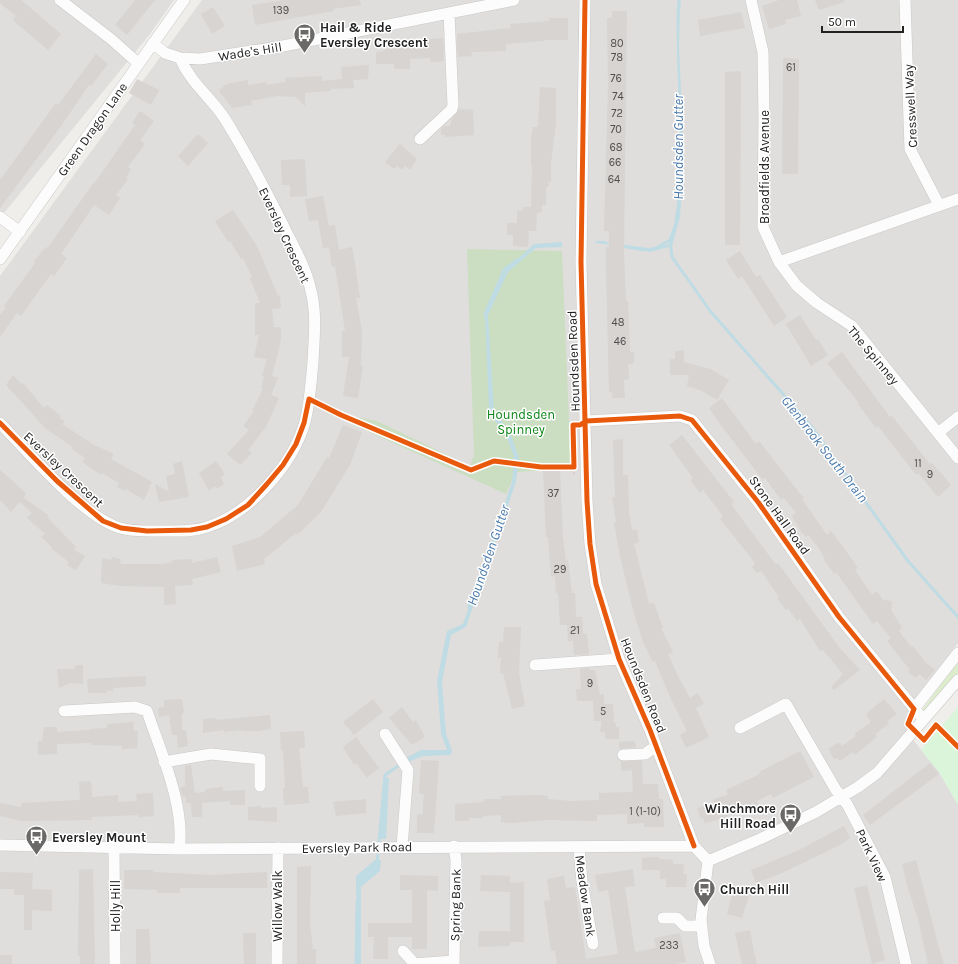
<svg xmlns="http://www.w3.org/2000/svg" width="958" height="964" viewBox="0 0 958 964" font-family="Karla,sans-serif">
<rect width="100%" height="100%" fill="#f0eeeb"/>
<path fill="#dfdedc" d="M0,0H174L150,34L0,218Z
M202,0H958V643L914,702L906,731L939,772L958,805V964H0V276Z"/>
<path fill="#ddeccb" d="M958,661V674L926,714L921,712Z"/>
<path fill="#cbdec1" d="M467,249L562,251L571,469L516,472L506,494L325,412L327,404L350,416L377,421L470,466L474,455Z"/>
<path fill="#daf5da" d="M958,707V805L939,772L921,750Z"/>
<path fill="#bfdbe3" d="M677,5L680,6L679,47L684,157L680,217L672,246L650,252L631,247L595,243L596,241H605L608,243L649,248L670,244C689,166 674,85 677,5Z
M562,242V247L536,248L508,272L488,315L494,410L511,435L519,458L516,482L466,627L451,635L442,682L446,734L452,750L451,755L423,756L408,762L406,758L421,750H447L441,734L437,681L447,631L463,624L512,482L514,457L507,438L489,411L485,314L506,270L534,244Z
M385,778H389L386,839H380Z
M375,860H381L380,871L361,887V964H357L356,876Z"/>
<g fill="none" stroke-linecap="round" stroke-linejoin="round">
<path stroke="#bfdbe3" stroke-width="3" d="M679,8V0
M674,229L670,240L672,257L711,312L811,426L908,561L958,617
M621,246L645,250
M656,248L670,240
M486,318L485,314L504,270L517,260
M469,607L477,584
M377,864L385,775L401,764
M356,964L357,902"/>
</g>
<path fill="#d7d4d2" d="M0,0H21L61,34L48,50L13,20L16,16L0,3Z
M135,0H155L127,35L115,25Z
M283,0H360L361,5L333,9L334,11L255,25L252,5Z
M779,0H797L801,16L785,20L786,24L769,29L762,6Z
M815,0H844V2L819,10Z
M213,7L225,26L212,34L201,14Z
M612,11H627L624,249L626,301H628L630,352H634V363L628,364L629,379L624,380L625,398H612V392H609L606,271V247H609V231H604L608,86L607,18H612Z
M741,12L745,28L700,36L698,20Z
M549,18H568V40H544V41L506,44V51L471,52L472,56L458,57L457,34L511,28L510,24L549,21Z
M443,38L444,61L431,62L430,58L410,59V69H394V64H376V52L384,51L385,49L402,48L403,45H411V43L429,42V39Z
M96,54L108,64L91,86L89,85L59,129L0,208V180L56,103L58,105Z
M783,58L799,59L798,174H782Z
M369,65L368,79L353,80L354,88L330,89L331,91L305,93V106L296,97L277,96L251,101L252,105L232,108L219,91L226,84L248,80V85L266,82L267,85L285,82V78L322,76V81L342,79L341,67Z
M741,71L740,245H725V72Z
M137,79L159,90L151,105L129,93Z
M540,87L556,88V123L551,163V182H548L549,187H546V205H542V212L537,213L536,231H529L528,247L513,246V235H507V223H517V211L523,210V207H531L532,165H531V139L533,127H538Z
M459,109L473,110L474,135L446,137L445,135H441V129L444,126H450L452,119Z
M140,111L154,121L140,140L145,144L128,167L131,169L126,178L128,179L116,195L120,198L109,215L94,205L61,254L67,258L54,276L51,274L21,316L17,313L0,337V315L6,308L4,306L35,263L34,262L43,250L49,246L92,185L96,181L135,125L132,123Z
M198,134L208,143L188,166L178,156Z
M400,144L417,159L410,170L405,166L402,170L397,166L394,169L385,162Z
M305,159L307,196L290,197V185H282L281,160Z
M323,196L329,226L335,225L339,250L352,247L355,263L360,298H356L362,331L361,366H363L358,398L343,396L349,357H342V331H345L335,266L332,267L329,247L323,248L318,220L309,221L305,199Z
M233,210L257,246L278,296L280,295L281,308L272,309L274,327H281V340L272,376L278,378L271,395L279,398L266,427L248,450L252,453L240,465L227,454L249,430L243,426L254,411H252L263,389L261,388L264,377L262,376L267,359L254,357L259,335H255V303H260L250,278L252,277L243,258L241,259L230,241L228,242L215,221Z
M740,251L756,277L760,275L787,317L774,326L742,276L738,279L726,260Z
M800,315L816,340L818,339L828,355L811,366L786,324Z
M684,350V362L710,369L729,380L717,400L700,390L687,386L689,375H670V359H675V351Z
M842,352L890,417L892,416L930,464L932,463L951,485L938,497L918,473L916,475L878,426L876,428L858,404L859,403L827,363Z
M13,375L22,385L23,383L44,408L47,405L61,416L59,417L65,422L62,424L94,445L114,454L111,459L152,482L144,500L126,489L125,491L117,487L119,483L102,473L101,475L82,462L85,458L72,449L73,447L46,429L6,385Z
M722,398L756,444L759,441L798,491L804,498L802,499L827,535L831,531L841,544L858,568L855,570L872,595L877,591L883,600L892,601L891,610L902,628L899,631L911,647L913,646L925,662L935,670L926,680L919,674L916,678L908,672L910,670L887,641L891,638L877,621L873,624L836,572L834,574L824,560L825,559L818,547L808,535L806,537L800,530L792,516L796,513L784,498L781,500L765,478L762,479L720,424L709,408Z
M343,425L362,432L350,465L321,512L297,535L296,533L264,559L265,564L237,571L232,546L260,537L298,505L327,457L329,458Z
M682,435L734,502L731,504L776,565L778,563L839,647L860,670L834,690L831,687L843,674L823,650L820,651L800,619L797,621L788,608L786,610L777,598L779,597L761,571L757,573L752,567L755,564L752,559L720,519L723,516L703,490L700,493L690,480L693,478L669,445Z
M623,439V475H628L629,513L632,530H637L639,542L634,544L649,604L654,603L663,628H661L673,652L668,654L678,676L690,698L698,693L704,704L696,708L709,737L686,748L680,735L687,731L670,697L655,661L653,662L643,642L633,610L620,556L614,522H616L612,497H615L613,440Z
M182,461L189,497L159,502L155,484L169,492L166,476L175,474L173,464Z
M216,461L225,474L221,477L224,484L217,489L215,486L209,491L199,473Z
M0,470L26,493L24,498L48,515L47,517L76,547L74,550L85,556L76,570L67,565L69,562L51,548L52,547L41,537L45,534L27,518L32,513L20,502L11,512L0,500Z
M543,471H560L563,538L566,561L568,560L572,593H575L576,617H582L583,634H587L589,654L574,655L573,641H568L567,625H560L558,593H556L555,576L551,577L548,537H546Z
M112,557L121,559L120,564H163L172,562V560L192,559V563L217,557L221,572L192,579L193,585L175,586L176,604L164,605V587L120,586L101,583L102,558L111,560Z
M504,627H521L519,673L525,706L512,709L503,673H500L501,658H498L499,642H503Z
M75,665H83V684L71,683L59,688L57,669H75Z
M590,668V670H595L600,695L604,694V704H613L614,723H616V727H619V739H605V732H600L602,721H594L593,701H577L576,689H581L580,669Z
M146,676V686L113,688L114,691L107,690V693H88L87,679Z
M182,699L184,713H182V730H186L188,746L178,748L177,735H172L169,715L159,717L158,708L164,707V700Z
M373,699L383,712L354,735L343,722Z
M884,699L897,714L887,721L889,724L875,734L877,737L855,755L853,752L840,761L837,758L834,759L828,749L839,742L842,746L856,736L854,734L871,722L866,714Z
M402,707L413,722L416,720L425,737L412,745L389,718Z
M270,715L271,729L258,731H242L241,730L224,732V730L203,733V719L216,718V720Z
M133,722L134,731H138L137,748L122,749V746L91,745V743L57,744V754L38,755V741H42L44,727H57V732L90,730V729L107,728V724Z
M304,731L305,748H299L303,787H308L309,803L284,805L283,788H285L283,750H281L280,732Z
M356,737L379,768L367,778L356,763L354,765L343,747Z
M635,741L636,747L619,749V742Z
M800,751L814,777L773,798L771,794L757,801L759,806L740,814L738,809L724,818L705,823L703,818L701,819L697,808L714,804L713,799L728,795L726,790L760,774L759,772Z
M421,760L439,761L434,833H417V815L423,814V804L424,795L419,793Z
M621,761H642L643,784H658L659,799H663L664,827H644V823L627,824V814L597,815V821L547,820L512,823L501,822V815L483,816V818H469V821H455V804L484,802V799H501V796L537,795L548,796V799L572,801L599,800V793L633,792L632,770L621,771Z
M930,763L939,774L870,825L863,815Z
M191,765L195,793L205,792V789L223,787V791L245,790V805H230V801L202,803V817H192L191,803H186V797L182,796L180,788L185,786V766Z
M91,781L92,797L118,795V802L137,801L136,794L153,793L154,816L138,817V815L92,817V820L21,821L0,816V803L21,807V803L80,800L79,782Z
M366,799V813L336,816L333,802Z
M261,806V808L277,807V822L248,820V807Z
M844,826L850,838L840,845L782,873L756,883L751,870L797,851Z
M659,857V859L673,860V864H684L683,874H687L686,887H666V879H660V870H642V858Z
M916,860L939,948L944,964H928L918,919L909,892L902,864Z
M311,866L310,923L313,949H316V964H297V867Z
M93,869L95,964H80V956H78L79,870Z
M633,869L635,886L625,887L635,952L656,948L654,938L680,933L686,962L674,964H557L555,950L551,951L544,901L550,900L547,879L564,876L566,888L575,887L586,959L618,954L608,890L598,892L595,875Z
M124,870H153V872L212,875L267,872V888H180V893H157L158,890L124,889Z
M0,872L33,873L32,889L52,890V911L32,910V930H24V895H14V889H0Z
M400,875L438,876V891L427,890V949H412V937H388V959H373L374,937H368V923H412V890H400Z
M481,875L510,876V883L524,882V942H510V946L478,947L479,931H510V892L480,891Z
M867,885L885,960L872,964L854,888Z
M734,887L750,892L742,918L727,914Z
M136,929H149L151,964H136Z
M750,930L754,952L757,964H742L735,933Z
M243,933H256V964H244Z
M0,955H12V964H0Z"/>
<g fill="none" stroke-linecap="round" stroke-linejoin="round">
<defs>
<path id="minor" d="M60,0L111,39L138,63
M585,0L581,262L587,501L590,544L596,584L619,659L650,730L694,846
M751,0L763,52L764,118L763,227L779,262L797,286L817,303L852,326L958,458
M905,0L910,149L939,205
M153,43L165,53L180,58L200,59L278,47L514,0
M420,139L452,109L453,105L449,13
M0,217L20,232
M0,259L184,0
M779,262L958,199
M586,421L680,416L692,420L758,502L839,617L923,719
M0,423C28,452 83,517 120,528C133,532 150,531 164,531C178,531 193,532 207,527C250,514 293,464 305,422C310,402 311,382 313,362C314,339 317,314 311,291C306,267 293,246 283,225C265,189 246,153 225,119C211,97 191,84 180,58
M938,433L958,417
M535,665L619,659
M914,709L958,653
M64,711L135,707L147,711C160,750 186,808 179,849
M740,728L786,704L836,790L847,804L885,877L906,964
M385,734L408,770L402,847
M623,755L645,754L656,746
M164,762L211,754L260,759V786
M0,845L179,849L694,846L708,861
M454,846L456,860L454,964
M579,848L582,882L593,944
M114,849L115,964
M708,861L760,839L816,812L858,787L877,773L958,680
M708,861L701,920L704,946L710,964
M663,918H677L685,926H702
M403,951L414,963
M277,964L278,848
M412,964L454,961"/>
</defs>
<use href="#minor" stroke="#c9c8c7" stroke-width="12"/>
<path stroke="#dccecd" stroke-width="2" stroke-dasharray="2 2" stroke-linecap="butt" d="M574,474V467"/>
<use href="#minor" stroke="#fdfcfc" stroke-width="11"/>
<defs>
<path id="cycleway" d="M585,0L581,262L587,501L590,544L596,584L619,659L650,730L694,846
M586,421L680,416L692,420L758,502L839,617L914,709L908,724L924,740L936,725L958,747
M0,423L57,481L103,521L121,528L147,531L191,530L207,527L226,519L248,505L267,484L283,465L296,444L304,423L309,399L341,415L471,470L494,461L541,467H574L573,425H580L586,421"/>
</defs>
<use href="#cycleway" stroke="#fff" stroke-width="8"/>
<use href="#cycleway" stroke="#e8590c" stroke-width="5"/>
</g>
<defs>
<symbol id="bus-pin" viewBox="-11 -11 22 30"><path d="M0 17L-7.5 6A9.5 9.5 0 1 1 7.5 6Z" fill="#6a6968" stroke="#fff"/><path d="M-5-6H5V4H4V6H2V4H-2V6H-4V4H-5ZM-3.5-4V0h7V-4ZM-3.5 1.2v1.5H-2V1.2ZM2 1.2v1.5H3.5V1.2Z" fill="#fff"/></symbol>
</defs>
<g fill-rule="evenodd">
<use href="#bus-pin" x="292" y="22" width="25" height="34"/>
<use href="#bus-pin" x="778" y="802" width="25" height="34"/>
<use href="#bus-pin" x="24" y="824" width="25" height="34"/>
<use href="#bus-pin" x="692" y="876" width="25" height="34"/>
</g>
<g text-anchor="middle" stroke-width="3" stroke-linejoin="round" paint-order="stroke">
<g font-size="11" fill="#4f4e4e">
<text x="281" y="14">139</text>
<text x="617" y="47">80</text>
<text x="617" y="61">78</text>
<text x="791" y="71">61</text>
<text x="616" y="82">76</text>
<text x="618" y="100">74</text>
<text x="617" y="117">72</text>
<text x="616" y="133">70</text>
<text x="616" y="151">68</text>
<text x="615" y="166">66</text>
<text x="614" y="183">64</text>
<text x="618" y="326">48</text>
<text x="620" y="345">46</text>
<text x="918" y="467">11</text>
<text x="930" y="478">9</text>
<text x="553" y="497">37</text>
<text x="560" y="573">29</text>
<text x="575" y="634">21</text>
<text x="590" y="687">9</text>
<text x="603" y="715">5</text>
<text x="645" y="815">1 (1-10)</text>
<text x="669" y="949">233</text>
</g>
<g font-size="13" font-weight="bold" fill="#222" stroke="#fff" text-anchor="start">
<text x="320" y="32">Hail &amp; Ride<tspan x="320" dy="15">Eversley Crescent</tspan></text>
<text x="776" y="813" text-anchor="end">Winchmore<tspan x="776" dy="15">Hill Road</tspan></text>
<text x="52" y="842">Eversley Mount</text>
<text x="720" y="894">Church Hill</text>
</g>
<g font-size="13" fill="#222" stroke="#fff">
<text transform="translate(250 51) rotate(-9)" y="5">Wade's Hill</text>
<text transform="translate(910 106) rotate(-93)" y="5">Cresswell Way</text>
<text transform="translate(92 129) rotate(-55)" y="5">Green Dragon Lane</text>
<text transform="translate(764 167) rotate(-90)" y="5">Broadfields Avenue</text>
<text transform="translate(285 235) rotate(65)" y="5">Eversley Crescent</text>
<text transform="translate(874 355) rotate(50)" y="5">The Spinney</text>
<text transform="translate(573 361) rotate(-92)" y="5">Houndsden Road</text>
<text transform="translate(64 469) rotate(43)" y="5">Eversley Crescent</text>
<text transform="translate(780 515) rotate(54)" y="5">Stone Hall Road</text>
<text transform="translate(644 685) rotate(68)" y="5">Houndsden Road</text>
<text transform="translate(357 847) rotate(-1)" y="5">Eversley Park Road</text>
<text transform="translate(872 855) rotate(65)" y="5">Park View</text>
<text transform="translate(586 896) rotate(82)" y="5">Meadow Bank</text>
<text transform="translate(455 905) rotate(-89)" y="5">Spring Bank</text>
<text transform="translate(115 906) rotate(-90)" y="5">Holly Hill</text>
<text transform="translate(277 906) rotate(-90)" y="5">Willow Walk</text>
</g>
<g font-size="13" fill="#0c8416" stroke="#fff">
<text x="521" y="419">Houndsden<tspan x="521" dy="15">Spinney</tspan></text>
</g>
<g font-size="14" font-style="italic" fill="#4a7aab" stroke="#fff">
<text transform="translate(678 147) rotate(-90)" y="5">Houndsden Gutter</text>
<text transform="translate(825 449) rotate(52)" y="5">Glenbrook South Drain</text>
<text transform="translate(488 555) rotate(-71)" y="5">Houndsden Gutter</text>
</g>
</g>
<path d="M822 26v6h81v-6" fill="none" stroke="#222222" stroke-width="2"/>
<text x="828" y="26" font-size="12" fill="#222222" stroke="#ffffff" stroke-width="3" paint-order="stroke">50 m</text>
</svg>
